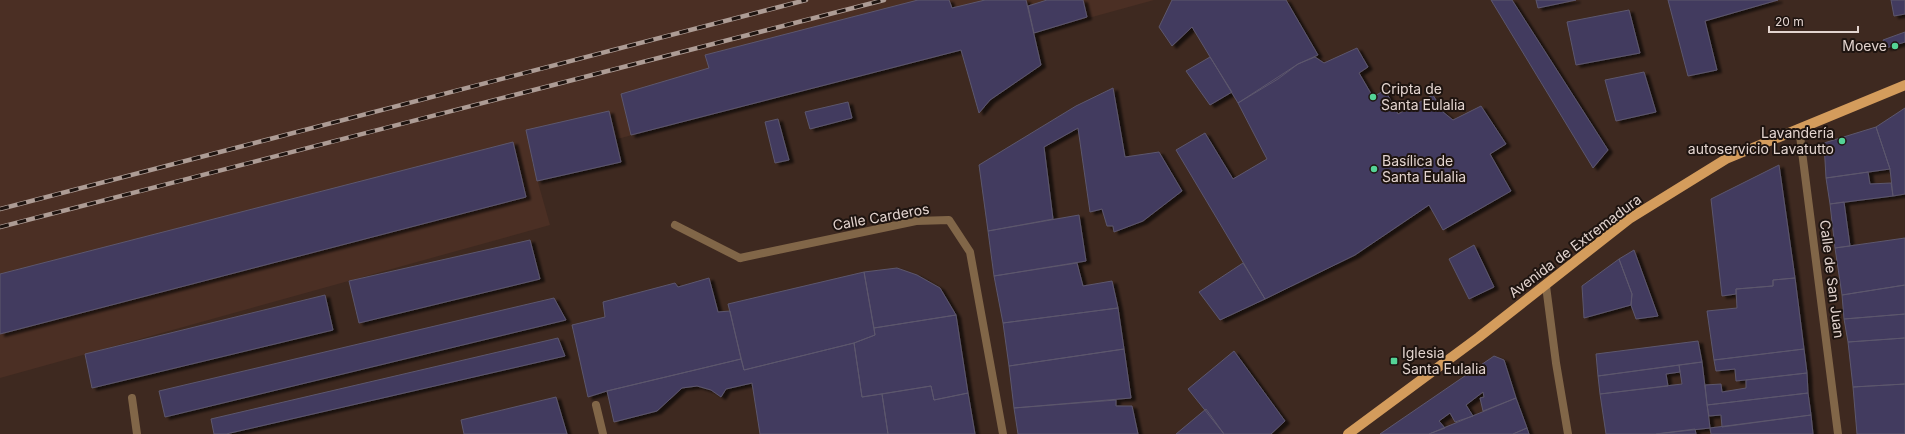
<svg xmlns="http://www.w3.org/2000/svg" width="1905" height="434" viewBox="0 0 1905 434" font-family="Inter,sans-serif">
<defs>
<filter id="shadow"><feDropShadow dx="4.5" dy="2.5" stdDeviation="1" flood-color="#0009"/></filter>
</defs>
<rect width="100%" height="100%" fill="#3e2920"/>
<path fill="#4b2f24" d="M0,0H1154L1034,33L961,50L532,161L550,225L0,378Z"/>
<path fill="#433a5f" stroke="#5c576d" filter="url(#shadow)" d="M918,0H949L952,8L985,0H1026L1041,65L990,100L979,113L961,50L631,135L621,94L709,68L705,55Z
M1047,0H1083L1087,17L1034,33L1028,6Z
M1172,0H1286L1318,55L1298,64L1278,79L1238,103L1192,27L1172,46L1159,27Z
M1491,0H1512L1608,150L1593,168Z
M1536,0H1576L1538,8Z
M1668,0H1778L1705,21L1717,70L1688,76Z
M1891,0H1905V14L1894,16Z
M1629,10L1640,53L1576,65L1567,22Z
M1905,32V42L1886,48L1883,40Z
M1357,48L1368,67L1359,73L1373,97L1385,90L1398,114L1433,95L1443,112L1453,120L1481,106L1506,144L1490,154L1511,191L1443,230L1429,205L1355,255L1265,299L1176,150L1205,133L1233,179L1267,159L1238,103L1298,64L1315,57L1324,63Z
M1210,57L1232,92L1210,105L1186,71Z
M1644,72L1656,112L1616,121L1605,80Z
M1113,88L1125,157L1159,152L1182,191L1143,221L1114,232L1113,226H1107L1102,209L1090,212L1078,128L1044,147L1053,219L988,231L979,165L1076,106Z
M848,102L852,118L810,129L805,112Z
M1905,108V194L1893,196L1890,169L1876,127Z
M609,111L621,162L537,181L526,130Z
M778,119L789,160L775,163L765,122Z
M1876,127L1890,169L1826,178L1824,143Z
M513,142L526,197L0,334V274Z
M1779,165L1795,278L1773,280V286L1736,289V294L1722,296L1711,199Z
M1868,172L1870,184L1891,183L1893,196L1830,204L1826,178Z
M1844,202L1850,246L1835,248L1830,204Z
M1079,215L1086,261L994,276L988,231Z
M1905,238V285L1842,295L1835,248Z
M530,240L540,279L359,323L349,281Z
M1474,245L1494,287L1469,299L1449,259Z
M1634,250L1658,316L1636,319L1631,305L1632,294L1619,259Z
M1619,259L1632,294L1631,305L1584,318L1582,286Z
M1077,263L1083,286L1112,281L1118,308L1003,323L994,276Z
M1243,263L1265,299L1220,320L1199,292Z
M897,268L917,275L940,288L956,315L874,328L864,272Z
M864,272L875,335L854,343L744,370L728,304Z
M709,278L718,312L730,311L741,359L607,391L588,397L572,325L605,317L603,302L675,283L678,287Z
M1795,278L1804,349L1714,360L1707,311L1737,308L1736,289L1773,286V280Z
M1905,285V314L1844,319L1842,295Z
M325,295L333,330L92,388L85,354Z
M554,298L566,320L165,417L159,391Z
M1118,308L1124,349L1009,366L1003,323Z
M1905,314V338L1848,342L1844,319Z
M956,315L968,393L934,400L931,386L862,397L854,343L875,335L874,328Z
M558,338L565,356L226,434H214L211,419Z
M1905,338V384L1853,387L1848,342Z
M1698,341L1702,362L1598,376L1596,354Z
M854,343L862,397L882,394L888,434H760L752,383L726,389L721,397L711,390L697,386L682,388L657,411L614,422L607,391L741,359L744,370Z
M1124,349L1131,398L1014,408L1009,366Z
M1804,349L1807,373L1736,381L1735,369L1716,371L1714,360Z
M1234,351L1285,421L1271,434H1224L1188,389Z
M1494,356L1504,360L1516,398L1483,411L1480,398L1484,397L1483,392L1466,405L1473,416L1455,422L1450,413L1439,421L1445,428L1429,434H1380Z
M1702,362L1710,428L1656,434H1606L1600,394L1682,384L1679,365Z
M1679,365L1680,372L1666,374L1668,386L1600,394L1598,376Z
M1807,373L1808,393L1707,405L1705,385L1721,384L1722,392L1746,388V380Z
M1905,384V434H1857L1853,387Z
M931,386L934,400L968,393L975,434H888L882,394Z
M1808,393L1811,415L1722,427L1721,415L1709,416L1707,405Z
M556,397L567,434H464L461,420Z
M1516,398L1527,428L1513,434H1429Z
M1116,400V406H1132L1138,434H1018L1014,408Z
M1206,409L1224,434H1176Z
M1811,415L1813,434H1711L1710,428Z
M1527,428L1529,434H1513Z
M1695,429L1696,434H1656Z"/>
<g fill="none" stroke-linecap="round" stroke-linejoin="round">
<path stroke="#816648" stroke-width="8" d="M675,225L740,258
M132,398L137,434"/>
<path stroke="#816648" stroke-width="8" d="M1799,128L1838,434
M740,258L916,221L949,220L970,252L1003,434
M1546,286L1556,363L1568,434
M596,405L603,434"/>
<path stroke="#d49c5c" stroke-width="10" d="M1348,434L1479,337L1629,219L1726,159L1905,85"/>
<defs>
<path id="rail" d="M0,209L806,0
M0,227L884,0"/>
</defs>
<use href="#rail" stroke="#ad9c95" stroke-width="4.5"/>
<use href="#rail" stroke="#1e1410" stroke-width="3" stroke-dasharray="9" stroke-linecap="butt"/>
</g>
<g fill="#54d396" stroke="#1e1410" stroke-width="1.5">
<circle cx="1895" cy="46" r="4"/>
<circle cx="1373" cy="97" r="4"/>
<circle cx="1842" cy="141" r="4"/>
<circle cx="1374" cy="169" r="4"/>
<rect x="1390" y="357" width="8" height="8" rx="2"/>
</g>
<g text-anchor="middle" stroke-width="4" stroke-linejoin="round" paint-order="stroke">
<g font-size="14" fill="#e3d4cf" stroke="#1e1410" text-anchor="start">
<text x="1887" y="51" text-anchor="end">Moeve</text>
<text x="1381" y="94">Cripta de<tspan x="1381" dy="16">Santa Eulalia</tspan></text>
<text x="1834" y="138" text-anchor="end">Lavandería<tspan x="1834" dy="16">autoservicio Lavatutto</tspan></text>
<text x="1382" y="166">Basílica de<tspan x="1382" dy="16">Santa Eulalia</tspan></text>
<text x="1402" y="358">Iglesia<tspan x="1402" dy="16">Santa Eulalia</tspan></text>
</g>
<g font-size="14" fill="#e3d4cf" stroke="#1e1410">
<text transform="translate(881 217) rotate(-10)" y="5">Calle Carderos</text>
<text transform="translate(1575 246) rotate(-37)" y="5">Avenida de Extremadura</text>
<text transform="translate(1832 279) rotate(83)" y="5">Calle de San Juan</text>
</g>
</g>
<path d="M1769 26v6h89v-6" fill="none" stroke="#e3d4cf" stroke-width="2"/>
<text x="1775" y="26" font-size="12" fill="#e3d4cf" stroke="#1e1410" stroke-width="3" paint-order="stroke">20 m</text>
</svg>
